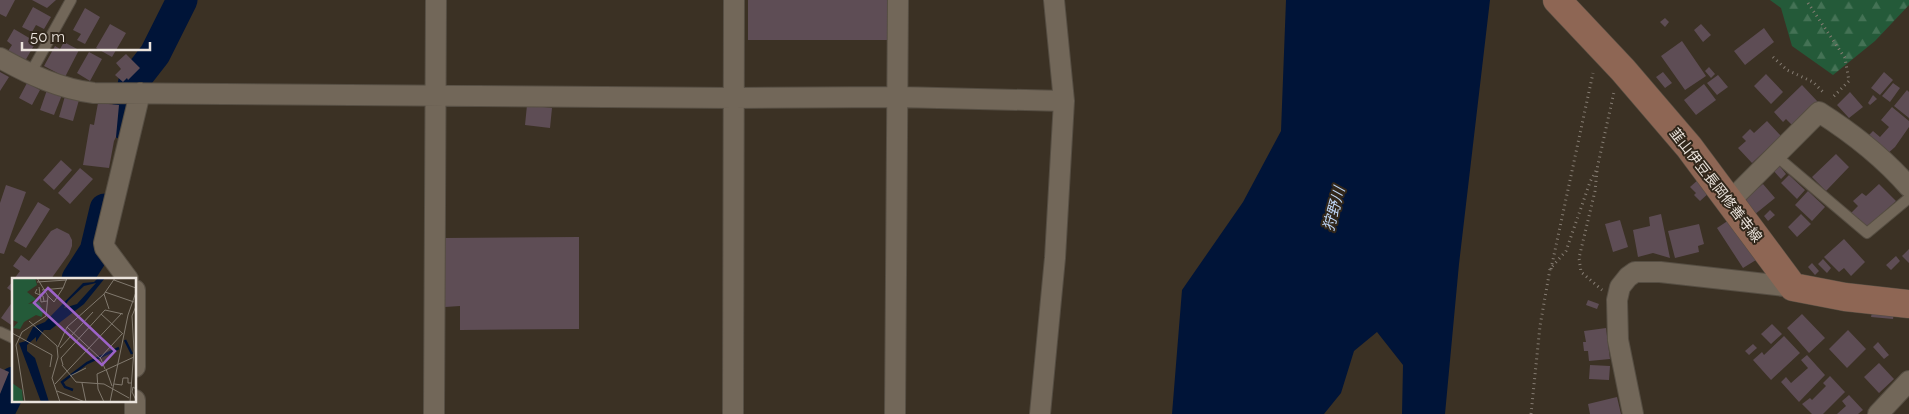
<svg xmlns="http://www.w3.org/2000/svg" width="1909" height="414" viewBox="0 0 1909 414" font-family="Raleway,'Noto Sans JP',sans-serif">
<defs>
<pattern id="forest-firs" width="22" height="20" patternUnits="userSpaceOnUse" patternTransform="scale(1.25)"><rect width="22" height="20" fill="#245a39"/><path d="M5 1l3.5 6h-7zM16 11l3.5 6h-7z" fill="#447255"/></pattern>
</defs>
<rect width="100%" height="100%" fill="#3b3124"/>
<path fill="url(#forest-firs)" d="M1770,0H1909V5L1875,41L1833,75L1792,46L1781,8Z"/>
<path fill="#001438" d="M1286,0H1490L1459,264L1445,414H1402L1403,365L1377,332L1354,351L1341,393L1324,414H1172L1182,290L1243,202L1281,131Z"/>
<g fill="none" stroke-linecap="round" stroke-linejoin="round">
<path stroke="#001438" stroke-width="31" d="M124,124L134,81L155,54L182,0
M77,279L95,251L105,209
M0,410L14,382"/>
</g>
<path fill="#5e4d55" d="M0,0H15L6,17L0,14Z
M32,0H56L47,8Z
M748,0H891V40H748Z
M33,7L51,17L44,29L36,25L32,32L22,27Z
M85,8L100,17L85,44L77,40L81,34L73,30Z
M1665,18L1669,22L1665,27L1660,22Z
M110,24L126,33L112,57L96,48Z
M1701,24L1711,35L1703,42L1694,30Z
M1764,28L1774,42L1745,65L1734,51Z
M14,29L36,42L25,61L8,51L12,45L7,41Z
M1682,41L1706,76L1685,90L1661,56Z
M64,42L79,50L65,77L44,66L55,46L60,49Z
M89,52L102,59L90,81L77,73Z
M126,54L140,68L128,80L127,78L123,82L115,75L121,69L116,63Z
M1709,67L1715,74L1711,78L1705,71Z
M0,72L9,77L0,91Z
M1663,72L1672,83L1665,88L1656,77Z
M1884,72L1893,80L1880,95L1871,88Z
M1766,74L1783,92L1771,104L1754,86Z
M1718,75L1728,87L1717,95L1707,83Z
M27,83L40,90L32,105L19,98Z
M1893,83L1900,88L1890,102L1882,96Z
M1704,84L1716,100L1696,115L1684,100Z
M1802,85L1818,102L1793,126L1786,119L1783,122L1774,112Z
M47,90L62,95L54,115L40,110Z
M1907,90L1909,92V118L1894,106Z
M1850,92L1863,107L1849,118L1837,105Z
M1873,95L1877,99L1870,105L1868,103Z
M65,96L79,100L73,121L59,117Z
M98,103L119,105L116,137L114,141L109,168L83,165L90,124L94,125Z
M527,105L552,108L550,128L525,125Z
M1892,107L1909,121V127L1895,147L1886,155L1867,137L1873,131L1880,137L1889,127L1881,120Z
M1767,121L1781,136L1752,163L1738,148L1746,141L1742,137L1750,129L1754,133Z
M1836,154L1849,167L1826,191L1812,177Z
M61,160L72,170L54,190L43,180Z
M1778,164L1786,174L1781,179L1772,169Z
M80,168L93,179L70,204L58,193Z
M1789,175L1805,190L1797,199L1781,183Z
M1699,179L1710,192L1700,201L1694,195L1696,193L1690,187Z
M1763,184L1775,198L1754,215L1743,200Z
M1879,184L1896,201L1867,227L1858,218L1857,220L1851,213L1858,206L1853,201L1862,193L1866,196Z
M6,185L26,192L4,254L0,253V203Z
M1808,191L1825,207L1812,221L1795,205Z
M38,202L50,209L26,248L14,241Z
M1770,210L1775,215L1768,221L1764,216Z
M1661,214L1670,258L1653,253L1638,257L1633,230L1650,226L1649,217Z
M1801,214L1811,224L1797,237L1788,227Z
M1620,220L1628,247L1613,252L1605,224Z
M1729,220L1756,260L1743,268L1717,228Z
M1699,224L1704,244L1698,246L1699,252L1675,258L1668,231Z
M57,228L69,234L72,240V246L69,254L51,279H14L20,271L13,266L21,255L29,261L51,231Z
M579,237V329L460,330V306L445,307L444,238Z
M1844,239L1865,262L1851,276L1844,268L1839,272L1824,257Z
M1909,249V263L1902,256Z
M1896,256L1900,261L1891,270L1886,265Z
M1823,259L1831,268L1827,273L1818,264Z
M1812,263L1819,271L1815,275L1808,267Z
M14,280V293L7,288Z
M1588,300L1599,304L1597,309L1586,305Z
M13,301L14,302V327L1,318Z
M1872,312L1894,313L1893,319L1871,317Z
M1802,314L1825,338L1809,353L1787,328Z
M1772,324L1782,334L1771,344L1761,334Z
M1606,328L1610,359L1589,361L1588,351H1584L1583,342H1586L1584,331Z
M1848,330L1866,349L1847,368L1829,349Z
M1784,336L1800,353L1771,380L1753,360L1762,352L1764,355Z
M1878,342L1889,355L1884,359L1873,347Z
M1753,344L1757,348L1749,355L1745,351Z
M1807,355L1825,375L1799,402L1781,382L1786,377L1791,383L1808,368L1801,360Z
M1879,363L1894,379L1879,393L1864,377Z
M1590,365L1610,366L1609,380L1589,379Z
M0,368L9,372L0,394Z
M1830,376L1845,392L1823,414H1812L1802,404L1810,398L1812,400L1826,386L1823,383Z
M1849,395L1863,410L1858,414H1837L1846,406L1842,401Z
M1617,397L1621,414H1590L1588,404Z"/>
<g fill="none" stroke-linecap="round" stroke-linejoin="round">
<defs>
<path id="service" d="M30,74L71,0
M1775,155L1867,233L1909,198
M0,332L13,338"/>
<path id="minor" d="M0,58C29,74 60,89 94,93L734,98L898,97L1064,101
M1730,201L1819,112C1852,133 1883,157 1909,187
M128,279L105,248L104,243L140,93
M135,290V367
M135,414V400
M434,414L436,0
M733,414L734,0
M895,414L898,0
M1040,414L1055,258L1064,101L1054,0
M1633,414L1618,340L1617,300L1620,287L1628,277L1635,272H1660L1793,287
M1878,414L1909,381"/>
<path id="secondary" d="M1557,0L1623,70L1689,147L1793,287L1845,297L1909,304"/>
</defs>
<use href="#service" stroke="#564e43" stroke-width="12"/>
<use href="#minor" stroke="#564e43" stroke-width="22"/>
<use href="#secondary" stroke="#564e43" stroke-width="29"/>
<path stroke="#867d73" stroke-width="3" stroke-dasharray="1 4" stroke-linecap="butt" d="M1808,3L1845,58L1849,81L1831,99
M1773,57L1787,70L1813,82L1825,94
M1597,171L1595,191L1579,258L1581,272L1602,290
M1551,269L1593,73
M1531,414L1540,326L1550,269L1566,251L1590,182L1597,169L1614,92"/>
<use href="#service" stroke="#726759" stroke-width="10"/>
<use href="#minor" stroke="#726759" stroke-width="20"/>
<use href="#secondary" stroke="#8e6654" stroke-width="28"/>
</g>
<g text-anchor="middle" stroke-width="4" stroke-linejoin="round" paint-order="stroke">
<g font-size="14" fill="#ebe4dd" stroke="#31271b">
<text transform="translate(1716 185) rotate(52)" y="5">韮山伊豆長岡修善寺線</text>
</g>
<g font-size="15" font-style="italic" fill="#bdd4f4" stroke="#31271b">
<text transform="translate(1334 209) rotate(-75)" y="5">狩野川</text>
</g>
</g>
<g transform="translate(12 278)">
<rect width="124" height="124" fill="#3b3124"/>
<path d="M0,0H23L25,7L15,14L24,21L16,26L27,24L31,33L30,39L24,37L12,44L8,51L1,50L6,44L0,42ZM0,105L10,112L11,124H0Z" fill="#245a39"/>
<path d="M86,0H93L72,26L38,52H32L24,64V59L15,67V73L23,80L37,124H29L7,65L14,63L21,49L33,44L71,5L82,4ZM84,5L65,26L52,30L56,23L72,8Z" fill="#001438" fill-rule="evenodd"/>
<path fill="none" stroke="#001438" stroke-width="2.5" d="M113,62L120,76M61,112L53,109L50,104L75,85L107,70"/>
<path fill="none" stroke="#81796e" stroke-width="1" d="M102,2L124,10M25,4L55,2M27,9L29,24L35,23M25,11L23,15L31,18L32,23M30,12L51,10L55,0M93,14L122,24M92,16L97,31M36,18L42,24L51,10M89,36L111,56M17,43L45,68L46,79L40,100L48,124M55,49L89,81L93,91M0,55L40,77L38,89M46,69L55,49L92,16L103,0M48,70L81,34M88,80L110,56M50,87L64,104L92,106L117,120M51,87L49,80L93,32L111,36M94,91L100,108M58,98L74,90M70,105L74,124M43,106L110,35M102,106L110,107L111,100H116V105H119M124,111L121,109L120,114L124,122M45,113L73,124M13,124L4,67L10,54L34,38L36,18L25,0M92,124L86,111L85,96L122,79M98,124L116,37L124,14M118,124L122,72L120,38L124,28"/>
<path fill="#9d63c8" fill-opacity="0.15" stroke="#9d63c8" stroke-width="2.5" d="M36,10L103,73L90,87L22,25Z"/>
<rect width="124" height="124" fill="none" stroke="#ebe4dd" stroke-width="2.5"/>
</g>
<path d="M22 42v8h128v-8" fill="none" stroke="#ebe4dd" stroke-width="2.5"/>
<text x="30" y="42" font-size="15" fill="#ebe4dd" stroke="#31271b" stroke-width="4" paint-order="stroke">50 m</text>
</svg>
